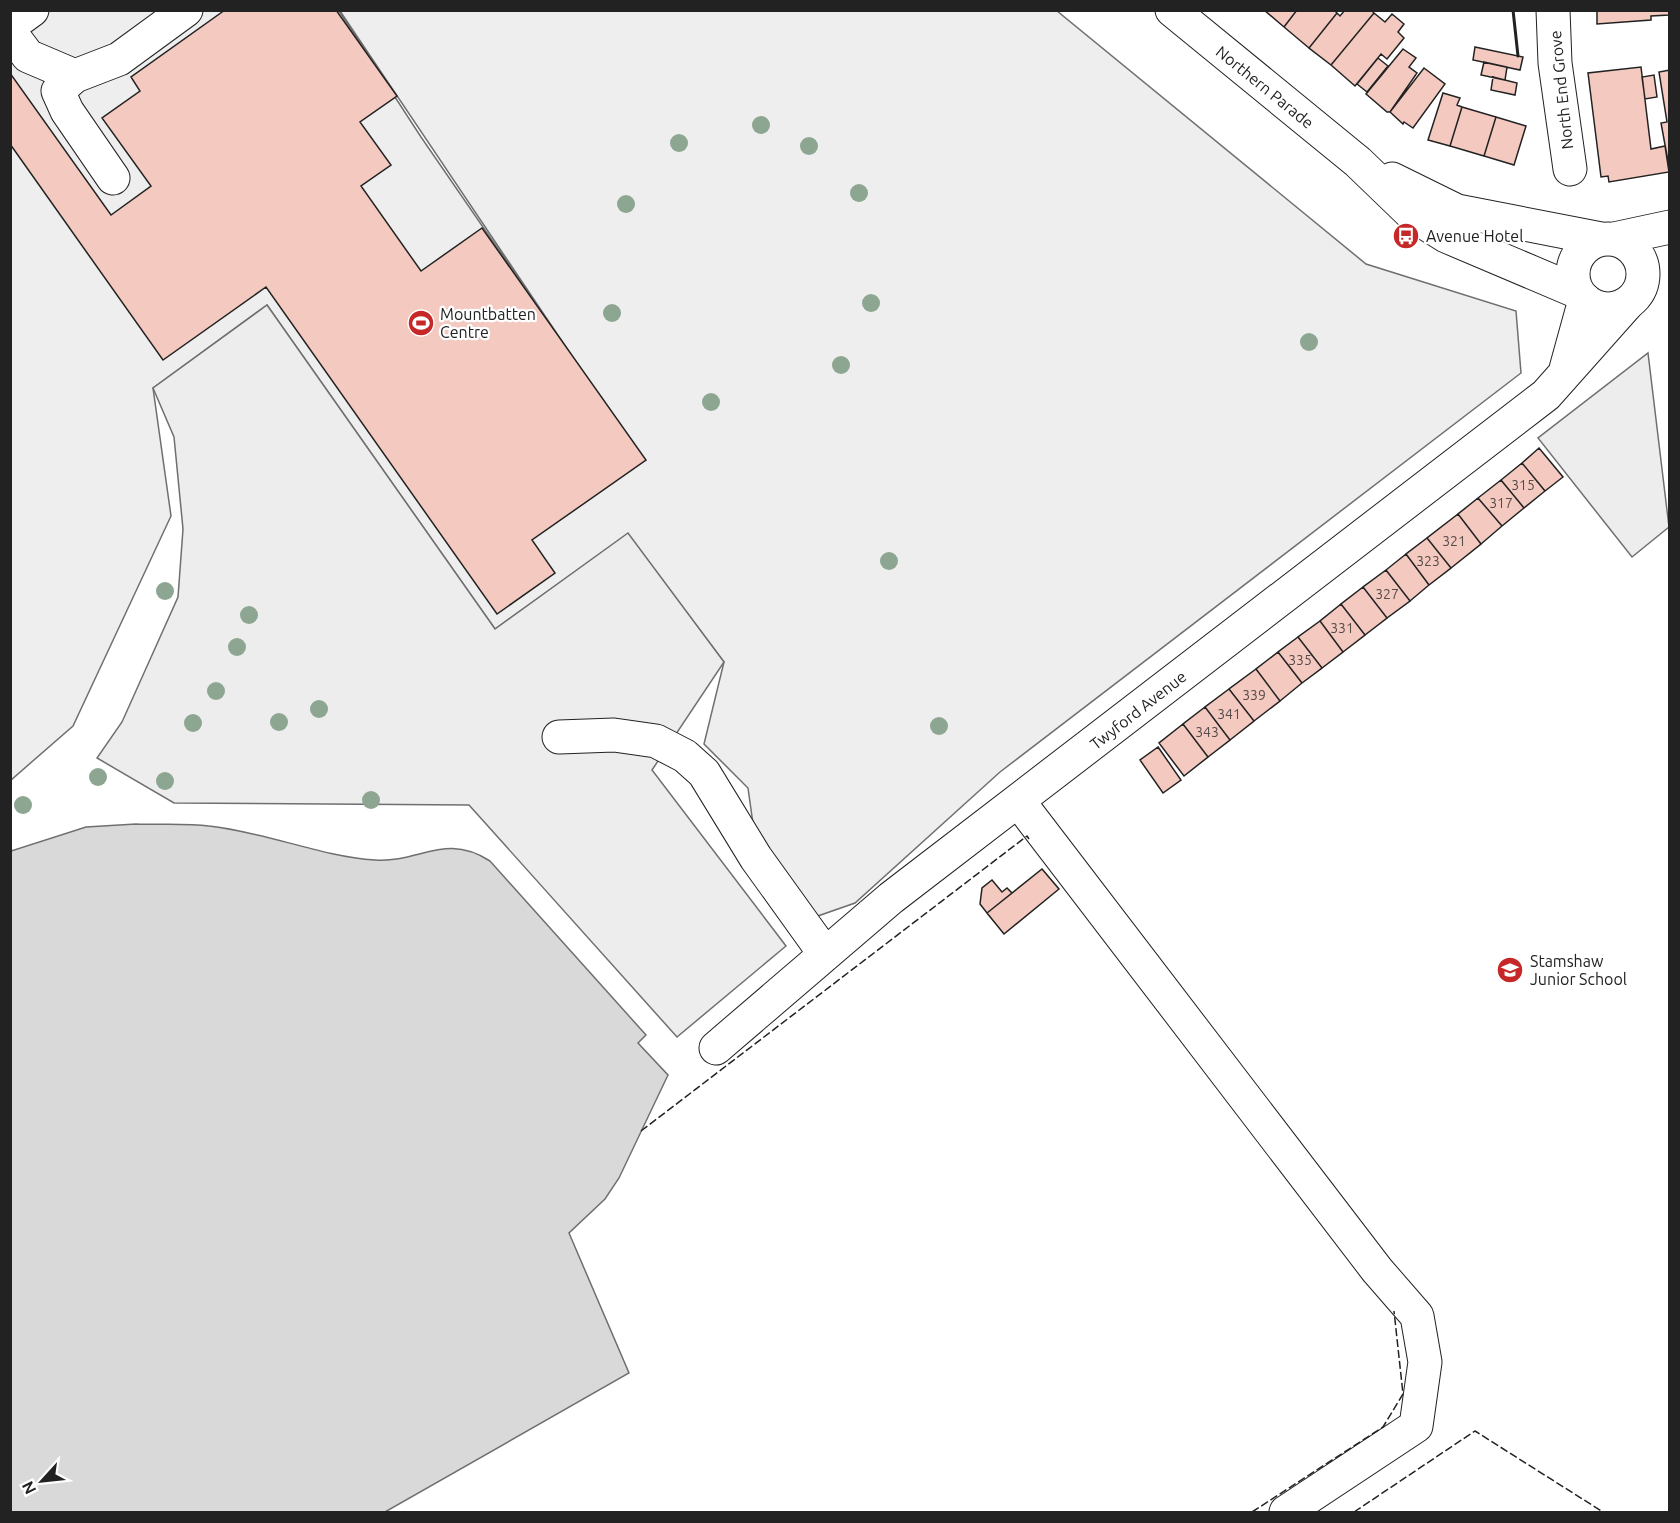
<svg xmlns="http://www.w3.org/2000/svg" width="1680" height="1523" viewBox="0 0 1680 1523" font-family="Ubuntu,sans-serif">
<rect width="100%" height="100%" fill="#fff"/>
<path fill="#eee" stroke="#6f6f6f" stroke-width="1.5" d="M11,11H339L421,137L580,368L340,11H1057L1366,264L1516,311L1521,373L1000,772L855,903L812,918L756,845L748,788L704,744L724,662L628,534L495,629L267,305L153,388L171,516L73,726L11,780Z"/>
<path fill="#ededed" stroke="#6f6f6f" stroke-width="1.5" d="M267,305L495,629L628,533L724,662L652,770L786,946L677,1037L469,805L174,803L97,758L122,722L178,597L183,529L174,437L153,388Z
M1648,353L1669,527L1632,557L1538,438Z"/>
<path fill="#d9d9d9" stroke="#6f6f6f" stroke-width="1.5" d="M136,824C160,825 186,823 209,826C265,832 319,856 375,860C420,863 445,832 490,861L646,1035L638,1043L668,1075L619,1178L605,1199L569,1233L629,1373L385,1512H11V851L86,827Z"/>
<path fill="#f3c9c0" stroke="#222" stroke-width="1.5" d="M225,10H336L397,96L360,122L391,165L361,186L421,271L482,228L646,460L532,540L555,573L497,614L266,287L163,360L10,144V73L111,215L151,186L102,118L140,91L131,77Z
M1264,10H1297L1284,27Z
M1297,10H1334L1337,13L1309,48L1284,27Z
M1345,10H1371L1374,13L1331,65L1309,48L1337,13L1340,16Z
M1597,10H1669V15L1651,16V20L1597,24Z
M1374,13L1385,22L1392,14L1404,24L1398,32L1404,38L1387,59L1381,54L1355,86L1331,65Z
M1475,47L1523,57L1520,70L1473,60Z
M1403,49L1416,58L1409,67L1417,73L1390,112H1387L1366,94Z
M1378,58L1388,66L1367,92L1357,84Z
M1484,62L1507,67L1505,80L1481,75Z
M1641,67L1651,149L1665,146L1669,172L1609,182L1608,176L1601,177L1588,73Z
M1424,68L1445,84L1413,128L1404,122L1403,124L1390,112Z
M1670,70V172L1661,123L1667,122L1659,72Z
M1654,75L1657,97L1645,99L1642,77Z
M1493,77L1517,83L1515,95L1491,90Z
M1443,93L1460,98L1457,105L1462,107L1450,146L1428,140Z
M1462,107L1496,117L1484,156L1450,146Z
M1496,117L1526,126L1514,165L1484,156Z
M1539,448L1563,477L1545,491L1522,463Z
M1522,463L1545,491L1524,508L1501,480Z
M1501,480L1524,508L1502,526L1478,498Z
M1478,498L1502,526L1481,544L1458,514Z
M1458,514L1481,544L1451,568L1427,538Z
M1427,538L1451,568L1429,585L1406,554Z
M1406,554L1429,585L1410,601L1386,570Z
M1386,570L1410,601L1387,618L1363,587Z
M1363,587L1387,618L1365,635L1341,604Z
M1341,604L1365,635L1343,652L1320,621Z
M1320,621L1343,652L1322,668L1298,637Z
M1298,637L1322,668L1302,683L1278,652Z
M1278,652L1302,683L1280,701L1256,669Z
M1256,669L1280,701L1254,721L1229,689Z
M1229,689L1254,721L1230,740L1205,707Z
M1205,707L1230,740L1208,757L1183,724Z
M1183,724L1208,757L1184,776L1159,743Z
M1158,747L1181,780L1163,793L1140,760Z
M1042,869L1059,889L1004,934L987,913Z
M992,880L1002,892L1007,888L1012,893L987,913L980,904L982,888Z"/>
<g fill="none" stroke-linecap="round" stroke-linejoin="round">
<defs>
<path id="minor" d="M1553,10L1555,63L1570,169
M10,26L32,10
M10,32L28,56L75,76L119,59L186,10
M75,76L58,91L67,111L113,178
M1566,369L1585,300
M559,737L614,735L656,741L685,756L704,773L756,858L825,954
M1019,802L1377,1270L1417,1316L1425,1362L1416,1426L1286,1512
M716,1048L891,898L1546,395L1626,305"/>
<path id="major" d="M1172,10L1358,162L1414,216L1446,236L1578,292
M1392,179L1457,211L1601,239
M1573 274a35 35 0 1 1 70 0a35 35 0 1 1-70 0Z
M1614,239L1670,227"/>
</defs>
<use href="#minor" stroke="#222" stroke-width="35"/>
<use href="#major" stroke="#222" stroke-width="35"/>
<use href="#minor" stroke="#fff" stroke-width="33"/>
<use href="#major" stroke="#fff" stroke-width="33"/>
<path stroke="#222" stroke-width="1.5" stroke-dasharray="8 3" stroke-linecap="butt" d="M641,1131L1027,836L1029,839
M1252,1512L1383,1427L1403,1394L1394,1311
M1354,1512L1475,1431L1603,1512"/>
<path stroke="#222" stroke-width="3" d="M1513,10L1518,56"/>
</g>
<g fill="#8da692">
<circle cx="761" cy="125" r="9"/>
<circle cx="679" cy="143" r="9"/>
<circle cx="809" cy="146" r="9"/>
<circle cx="859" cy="193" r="9"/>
<circle cx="626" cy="204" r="9"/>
<circle cx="871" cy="303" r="9"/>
<circle cx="612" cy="313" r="9"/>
<circle cx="1309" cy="342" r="9"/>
<circle cx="841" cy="365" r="9"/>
<circle cx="711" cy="402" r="9"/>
<circle cx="889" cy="561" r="9"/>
<circle cx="165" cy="591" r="9"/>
<circle cx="249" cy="615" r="9"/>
<circle cx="237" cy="647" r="9"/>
<circle cx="216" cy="691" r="9"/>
<circle cx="319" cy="709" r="9"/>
<circle cx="279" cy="722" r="9"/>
<circle cx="193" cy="723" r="9"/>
<circle cx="939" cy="726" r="9"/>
<circle cx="98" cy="777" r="9"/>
<circle cx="165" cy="781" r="9"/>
<circle cx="371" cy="800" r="9"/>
<circle cx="23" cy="805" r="9"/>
</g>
<defs>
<symbol id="bus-disc" viewBox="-11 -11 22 22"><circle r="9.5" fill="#c62828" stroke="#fff"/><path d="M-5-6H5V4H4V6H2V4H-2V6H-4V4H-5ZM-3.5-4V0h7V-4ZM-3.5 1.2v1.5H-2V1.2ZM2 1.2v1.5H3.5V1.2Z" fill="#fff"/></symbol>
<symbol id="stadium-disc" viewBox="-11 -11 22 22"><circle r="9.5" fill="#c62828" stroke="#fff"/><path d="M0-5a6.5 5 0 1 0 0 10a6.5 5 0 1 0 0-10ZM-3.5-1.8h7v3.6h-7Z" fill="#fff"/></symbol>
<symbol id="school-disc" viewBox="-11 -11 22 22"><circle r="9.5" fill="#c62828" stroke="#fff"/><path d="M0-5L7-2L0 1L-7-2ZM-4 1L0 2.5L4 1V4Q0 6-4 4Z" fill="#fff"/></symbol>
</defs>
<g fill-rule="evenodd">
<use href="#bus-disc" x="1391" y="221" width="30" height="30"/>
<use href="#stadium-disc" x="406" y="308" width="30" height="30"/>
<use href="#school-disc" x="1495" y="955" width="30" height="30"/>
</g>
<g text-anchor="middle" stroke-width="4.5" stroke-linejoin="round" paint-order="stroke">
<g font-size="14" fill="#564c4a">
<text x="1523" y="490">315</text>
<text x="1501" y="508">317</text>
<text x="1454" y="546">321</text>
<text x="1428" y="566">323</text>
<text x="1387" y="599">327</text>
<text x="1342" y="633">331</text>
<text x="1300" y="665">335</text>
<text x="1254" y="700">339</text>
<text x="1229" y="719">341</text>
<text x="1207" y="737">343</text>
</g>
<g font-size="16" fill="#222" stroke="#fff">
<text transform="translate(1265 87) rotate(39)" y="6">Northern Parade</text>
<text transform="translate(1561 90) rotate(-96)" y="6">North End Grove</text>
<text transform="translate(1138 710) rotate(-38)" y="6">Twyford Avenue</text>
</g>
<g font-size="16" fill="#222" stroke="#fff" text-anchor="start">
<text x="1426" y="242">Avenue Hotel</text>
<text x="440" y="320">Mountbatten<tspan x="440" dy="18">Centre</tspan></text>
<text x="1530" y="967">Stamshaw<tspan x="1530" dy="18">Junior School</tspan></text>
</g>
</g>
<rect width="1680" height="1523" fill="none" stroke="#222222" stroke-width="24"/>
<g transform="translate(42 1481) rotate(243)" stroke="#ffffff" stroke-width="4.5" paint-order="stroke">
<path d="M0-4.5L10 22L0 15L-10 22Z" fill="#222222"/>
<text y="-9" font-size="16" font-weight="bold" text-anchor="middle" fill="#222222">N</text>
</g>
</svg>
